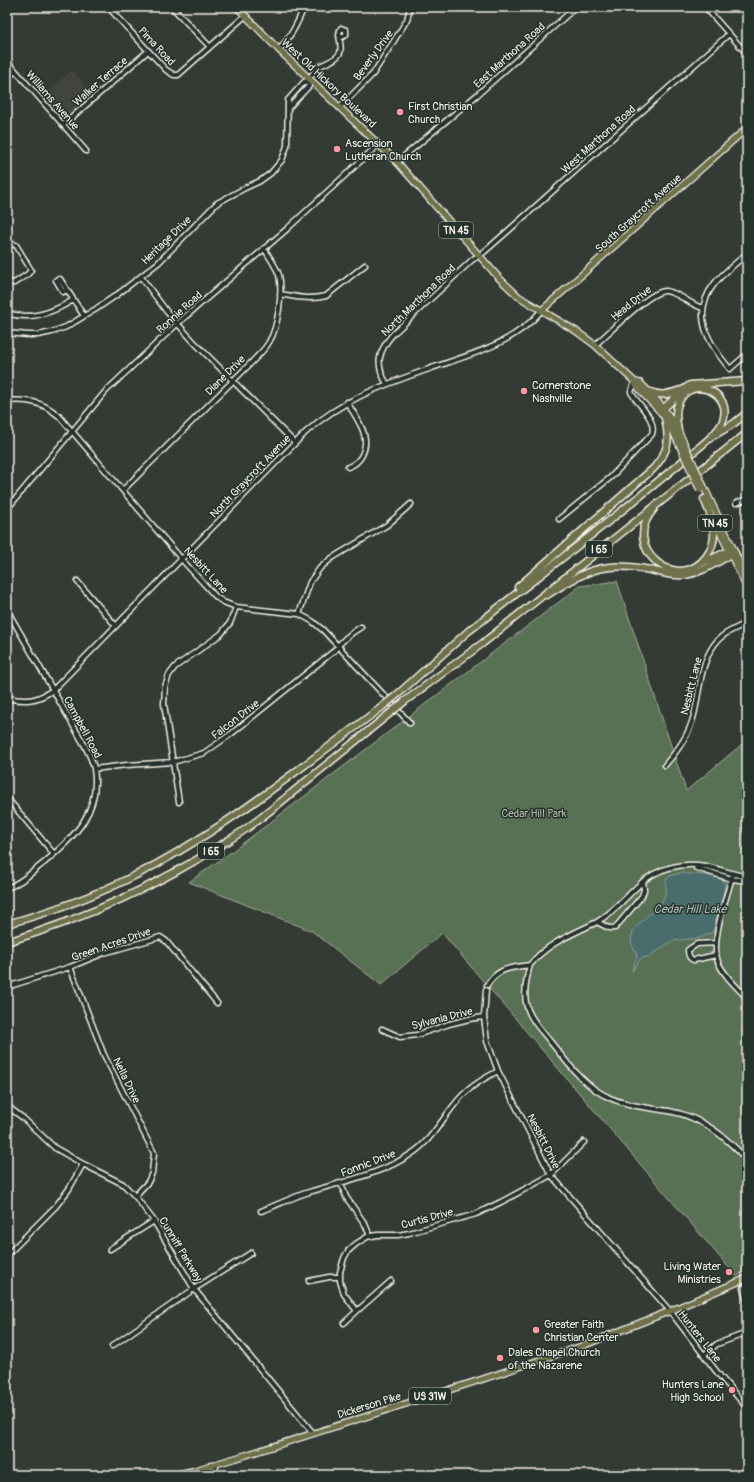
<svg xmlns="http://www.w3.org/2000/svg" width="754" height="1482" viewBox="0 0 754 1482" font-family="Pangolin,sans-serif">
<rect width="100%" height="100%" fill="#333b34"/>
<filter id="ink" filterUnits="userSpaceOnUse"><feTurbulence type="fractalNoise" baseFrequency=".025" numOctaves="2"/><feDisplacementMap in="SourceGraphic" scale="8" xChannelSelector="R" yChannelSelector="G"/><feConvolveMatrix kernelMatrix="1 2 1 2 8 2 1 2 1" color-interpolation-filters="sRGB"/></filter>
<g filter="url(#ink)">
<path fill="#42453d" d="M72,70L93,94L64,119H61L42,97Z"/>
<path fill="#596f53" stroke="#a6b09e" d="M617,581L686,791L747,740V1271L736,1276L442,933L381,985L312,931L189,882L234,850L580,586Z"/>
<path fill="#486c6d" stroke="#8da19e" d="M682,873C693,875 718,873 725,883L723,896L713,932L700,938L672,941L648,957L641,958L632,971L637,956C635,949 629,943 632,935C634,926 654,911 661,903C673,886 655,876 682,873Z"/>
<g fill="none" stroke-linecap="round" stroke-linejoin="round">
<defs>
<path id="minor" d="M108,7L166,70L174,75H178L245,16
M172,7L210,47
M705,7L747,54
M279,50C291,36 297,25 304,7
M7,61L86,151
M7,78L15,71
M340,107L373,74L407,20L410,7
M288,108L309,86L307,81
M63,125L148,51
M397,162L477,95L576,7
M7,248L12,244L16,245L31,270L28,274L14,283H11L7,280
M747,253C737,263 724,272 715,283C690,314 708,343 730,369L747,354
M141,277L167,312L195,343L295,443
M67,290L63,292L56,280L60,279L84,316
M280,294C295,297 311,300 326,296L365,265
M7,313C30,321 54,312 73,300
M7,333L28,335H38L52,332L66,327L96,309L118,294L158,263L217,203L245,188L260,181L271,173L282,160L287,146L288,100L304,82L307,81C311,77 313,72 317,68C323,63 336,61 340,53C343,45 336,35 341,28L346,30V35L342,37L339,35
M595,345C609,333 650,290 666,291C680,293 690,305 703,308
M387,384C375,365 378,352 392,335L472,260L484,252L508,231L729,34
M7,401C28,399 43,402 59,416L184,562L216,597L223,602L236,607L299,614L312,621L323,630L410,723
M347,402C356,418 372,436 362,455C359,461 354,465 348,467
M123,490L251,363C257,356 265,350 269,342C278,328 283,292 279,275C276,266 269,257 264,248
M736,503L747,499
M7,509L106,391L177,324L287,229L379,144
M559,519L611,477L652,434C657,419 637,404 631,392L635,382
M77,581L116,626
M7,610L85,746C88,753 93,761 94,769C101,812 74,837 45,862C33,871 22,883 7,888
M299,614L310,582L320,568L332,558L387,525L411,504
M7,698C26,702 37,701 53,690L305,433C341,400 383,385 429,369C468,355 513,345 541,311
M665,765C678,750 689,735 694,715C700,691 700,659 718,640C725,632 737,628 747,623
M94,769L127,765L173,762L204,753L231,734L334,651C341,641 351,633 361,627
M7,798L54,854
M179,802L164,704L165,687L169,675L175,667L221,634L230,623L236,607
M696,868L732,879L747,881
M733,874C727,896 710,941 718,962C724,976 737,987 747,998
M597,922C614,912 625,898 639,885C656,868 682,862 705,866C719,869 733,874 747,877
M716,943L697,944L688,950C688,954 689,959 694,960L716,955
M530,965C526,979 523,994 527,1007C531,1020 541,1030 549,1040C566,1061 584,1087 610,1098C628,1106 650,1108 669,1111C702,1117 725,1136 747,1160
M70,967L104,1055L154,1153L152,1173L148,1182L135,1196
M487,985C499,967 511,968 530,965C547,943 573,934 597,922L609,928H615L642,896L644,890L643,881
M7,987L70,967L104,953L160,937L166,941L217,1003
M486,990L484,1017L487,1041L498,1071L551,1175L670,1311L720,1376L747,1408
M747,1025L745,1030L747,1036
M382,1029L400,1037L417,1035L449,1024L469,1019L484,1017
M7,1106L23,1118L55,1148L83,1164L123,1184L135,1196L154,1221L194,1289L313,1433
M341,1183L346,1197L365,1224L370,1236
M261,1211C277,1205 293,1197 309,1192C344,1181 380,1175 411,1154C430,1142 441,1121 455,1104C466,1089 481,1080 498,1071
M110,1249L154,1221
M7,1253L11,1251L56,1206L69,1189L83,1164
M309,1281L329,1277H340
M391,1281L357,1311L344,1294L340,1281V1272L344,1258L348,1251L356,1244L367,1237L377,1235H398L409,1233L476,1214L501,1202L551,1175L584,1142
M747,1287L743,1288L747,1302
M344,1323L357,1311
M112,1346L194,1289L251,1253
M704,1355L717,1344L747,1333
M215,1475L216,1464"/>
<path id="major" d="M237,7L279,50L397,162L499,278L518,296L529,303L576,331L595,345L635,382C637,390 657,407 664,416C670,424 674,434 679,444
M541,311L747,128
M635,382L640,383C660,402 671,416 683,441
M704,487L747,578
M713,518L747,588
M174,1475L192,1471L246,1455L480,1380L582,1346L670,1311L747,1278"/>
<path id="highway" d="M648,391C661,397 669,394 681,390
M663,415L664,408L683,390L690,385L747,381
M715,435L733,424L747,413
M654,509C619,547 677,595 706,557C711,550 714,543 714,534C714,522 709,511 704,499
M702,563L733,549
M518,587L654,468C669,450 670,441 665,418
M547,595C582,572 603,561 645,569C658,571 671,577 684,575C703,573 719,560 735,553
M470,630C546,570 623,512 697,449C706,442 717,433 722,423C736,392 689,373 678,404C674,413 677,422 678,431
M398,694L473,627
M405,701L483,643L747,433
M7,924C50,912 92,897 132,877C222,832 301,767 382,707
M7,942C83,919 157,886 224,843C253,826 278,804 304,783C332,760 361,737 389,714"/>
</defs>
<use href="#minor" stroke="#f4f1e8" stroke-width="7"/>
<use href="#major" stroke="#f4f1e8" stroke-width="8"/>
<use href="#highway" stroke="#f4f1e8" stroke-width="9"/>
<use href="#minor" stroke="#26332d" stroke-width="4"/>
<use href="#major" stroke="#6e714b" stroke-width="5.5"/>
<use href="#highway" stroke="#6e714b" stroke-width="6"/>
<defs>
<path id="major-bridge" d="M683,441L704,487
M679,444L700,490"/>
<path id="highway-bridge" d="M382,707L398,694
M389,714L405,701"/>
</defs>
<use href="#major-bridge" stroke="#f4f1e8" stroke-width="8" stroke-linecap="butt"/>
<use href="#highway-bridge" stroke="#f4f1e8" stroke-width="9" stroke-linecap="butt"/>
<use href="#major-bridge" stroke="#6e714b" stroke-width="5.5"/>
<use href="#highway-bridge" stroke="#6e714b" stroke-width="6"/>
</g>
</g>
<g fill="#ff9aa2" stroke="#26332d" stroke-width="1.5">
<circle cx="400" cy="112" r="4"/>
<circle cx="337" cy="149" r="4"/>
<circle cx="524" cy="391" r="4"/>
<circle cx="729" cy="1272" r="4"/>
<circle cx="536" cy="1330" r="4"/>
<circle cx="500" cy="1358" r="4"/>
<circle cx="732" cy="1390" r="4"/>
</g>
<g text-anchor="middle" stroke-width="3" stroke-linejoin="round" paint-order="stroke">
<g fill="#26332d" stroke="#b6b8b0" stroke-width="1">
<rect x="439" y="222" width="34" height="16" rx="3"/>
<rect x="698" y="515" width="34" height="16" rx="3"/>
<rect x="586" y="541" width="26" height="16" rx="3"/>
<rect x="198" y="843" width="26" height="16" rx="3"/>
<rect x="409" y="1388" width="42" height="16" rx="3"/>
</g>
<g font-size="10" font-weight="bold" fill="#f4f1e8">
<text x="456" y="234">TN 45</text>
<text x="715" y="527">TN 45</text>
<text x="599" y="553">I 65</text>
<text x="211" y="855">I 65</text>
<text x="430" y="1400">US 31W</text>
</g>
<g font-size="11" fill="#f4f1e8" stroke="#26332d">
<text transform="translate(157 46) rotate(47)" y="4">Pima Road</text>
<text transform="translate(373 55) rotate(-54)" y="4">Beverly Drive</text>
<text transform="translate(509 55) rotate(-42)" y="4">East Marthona Road</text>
<text transform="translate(100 81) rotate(-41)" y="4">Walker Terrace</text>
<text transform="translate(329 83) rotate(43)" y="4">West Old Hickory Boulevard</text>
<text transform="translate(53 100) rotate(49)" y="4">Williams Avenue</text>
<text transform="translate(598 139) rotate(-42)" y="4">West Marthona Road</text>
<text transform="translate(638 213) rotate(-42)" y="4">South Graycroft Avenue</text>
<text transform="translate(166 240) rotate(-44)" y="4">Heritage Drive</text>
<text transform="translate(418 300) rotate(-44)" y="4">North Marthona Road</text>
<text transform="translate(631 303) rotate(-39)" y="4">Head Drive</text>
<text transform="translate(179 312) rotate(-42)" y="4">Ronnie Road</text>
<text transform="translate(225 375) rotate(-45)" y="4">Diane Drive</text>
<text transform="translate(250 476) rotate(-46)" y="4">North Graycroft Avenue</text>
<text transform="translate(206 570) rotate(47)" y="4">Nesbitt Lane</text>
<text transform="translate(691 686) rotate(-76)" y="4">Nesbitt Lane</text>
<text transform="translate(235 719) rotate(-38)" y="4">Falcon Drive</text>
<text transform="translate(83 727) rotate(62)" y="4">Campbell Road</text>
<text transform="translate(111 944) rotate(-19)" y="4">Green Acres Drive</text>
<text transform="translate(442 1018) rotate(-14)" y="4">Sylvania Drive</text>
<text transform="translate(127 1080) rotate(64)" y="4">Nella Drive</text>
<text transform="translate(544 1141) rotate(63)" y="4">Nesbitt Drive</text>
<text transform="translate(368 1163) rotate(-21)" y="4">Fonnic Drive</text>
<text transform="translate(427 1218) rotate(-15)" y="4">Curtis Drive</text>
<text transform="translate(181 1249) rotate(59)" y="4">Cunniff Parkway</text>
<text transform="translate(700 1336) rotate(52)" y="4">Hunters Lane</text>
<text transform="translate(369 1405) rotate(-17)" y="4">Dickerson Pike</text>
</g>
<g font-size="11" fill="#f4f1e8" stroke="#26332d" text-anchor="start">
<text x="408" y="110">First Christian<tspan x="408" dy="13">Church</tspan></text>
<text x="345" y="147">Ascension<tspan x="345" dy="13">Lutheran Church</tspan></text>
<text x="532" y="389">Cornerstone<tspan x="532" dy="13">Nashville</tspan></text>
<text x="721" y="1270" text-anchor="end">Living Water<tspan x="721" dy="13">Ministries</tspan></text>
<text x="544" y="1328">Greater Faith<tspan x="544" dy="13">Christian Center</tspan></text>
<text x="508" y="1356">Dales Chapel Church<tspan x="508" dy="13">of the Nazarene</tspan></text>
<text x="724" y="1388" text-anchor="end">Hunters Lane<tspan x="724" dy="13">High School</tspan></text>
</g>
<g font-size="11" fill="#b6bdac" stroke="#26332d">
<text x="534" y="817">Cedar Hill Park</text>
</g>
<g font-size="12" font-style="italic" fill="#afbcb7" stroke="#26332d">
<text x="690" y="913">Cedar Hill Lake</text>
</g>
</g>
<rect width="754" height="1482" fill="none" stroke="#26332d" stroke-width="24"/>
<rect x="12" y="12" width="730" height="1458" fill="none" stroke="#f4f1e8" stroke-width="1.5" filter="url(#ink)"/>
</svg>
